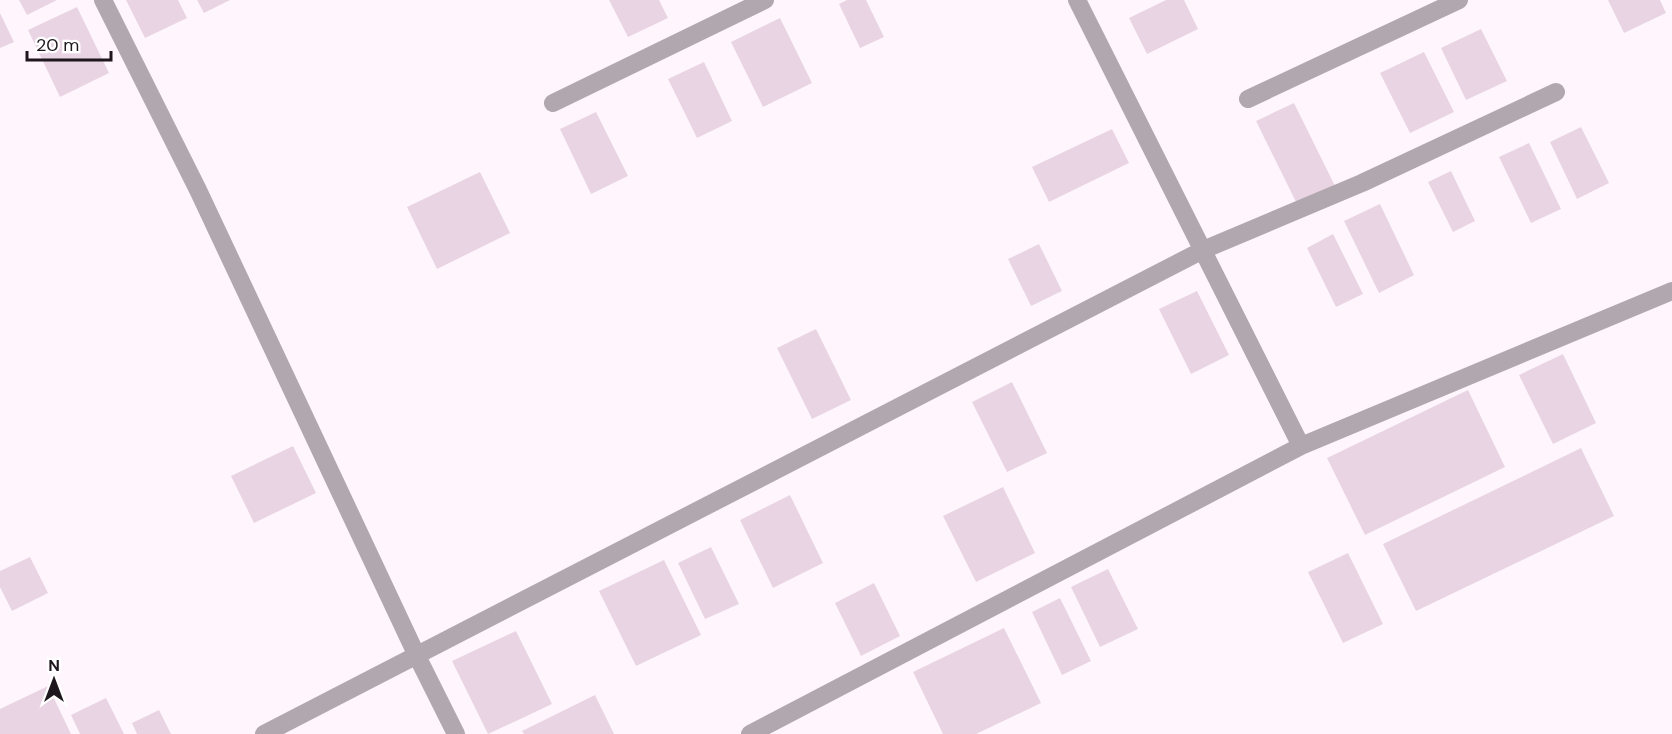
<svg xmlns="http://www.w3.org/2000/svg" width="1672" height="734" viewBox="0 0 1672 734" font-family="'DM Sans',sans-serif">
<rect width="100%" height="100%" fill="#fff6fd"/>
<path fill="#e9d4e4" d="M19,0H57L27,15Z
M126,0H178L187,18L145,38Z
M197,0H230L204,13Z
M609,0H659L668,18L628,37Z
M847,0H866L884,37L860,48L839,4Z
M1166,0H1184L1198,29L1147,54L1129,18Z
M1608,0H1660L1666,13L1624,33Z
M77,7L109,73L60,97L28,30Z
M0,13L14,42L0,48Z
M780,18L812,83L763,107L731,42Z
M1481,29L1507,81L1466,100L1441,48Z
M1424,52L1454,112L1410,133L1380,73Z
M704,62L732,121L697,138L668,79Z
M1294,103L1335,186L1297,204L1256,121Z
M596,112L628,176L591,194L560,129Z
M1581,127L1609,183L1577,199L1550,142Z
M1112,129L1129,163L1049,202L1032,167Z
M1529,143L1561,209L1531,223L1499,157Z
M1451,171L1475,221L1453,232L1428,182Z
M480,172L510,233L437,269L407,207Z
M1380,204L1414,275L1379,293L1344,221Z
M1333,234L1363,294L1336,307L1307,248Z
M1039,244L1062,291L1031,306L1008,259Z
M1197,291L1229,355L1191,374L1159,309Z
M816,329L851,400L812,419L777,348Z
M1563,354L1596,423L1553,444L1519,375Z
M1012,382L1047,453L1007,472L972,402Z
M1468,390L1505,467L1365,535L1327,458Z
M293,446L316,493L254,523L231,476Z
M1581,448L1614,516L1416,611L1383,544Z
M1003,487L1035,553L976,582L943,516Z
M790,495L823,563L773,588L740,520Z
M711,547L739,604L705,619L678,563Z
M1348,553L1383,624L1343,643L1308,572Z
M30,557L48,593L12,611L0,587V571Z
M664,560L701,635L636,666L599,591Z
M1108,569L1138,629L1100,647L1071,587Z
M874,583L900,636L861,656L835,603Z
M1060,598L1091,661L1062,675L1032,612Z
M1004,628L1041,703L976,734H943L913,672Z
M516,631L552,704L488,734L452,661Z
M48,686L71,734H0V709Z
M595,695L614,734H524L522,731Z
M106,698L124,734H80L71,715Z
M159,710L171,734H137L132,723Z"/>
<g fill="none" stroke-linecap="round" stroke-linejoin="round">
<path stroke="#b1a8af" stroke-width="18" d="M103,0L198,190L417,656L456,734
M1077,0L1301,446
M1248,99L1459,0
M553,103L765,0
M264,734L1203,250L1362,183L1556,92
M750,734L1301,446L1672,291"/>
</g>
<g transform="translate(54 680)" stroke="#ffffff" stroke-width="4.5" paint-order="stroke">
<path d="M0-4.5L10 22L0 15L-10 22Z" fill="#1e171d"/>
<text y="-9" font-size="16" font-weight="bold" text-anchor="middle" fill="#1e171d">N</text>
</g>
<path d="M27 51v9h84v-9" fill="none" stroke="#1e171d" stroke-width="3"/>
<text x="36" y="51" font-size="18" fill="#1e171d" stroke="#ffffff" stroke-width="4.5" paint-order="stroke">20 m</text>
</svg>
